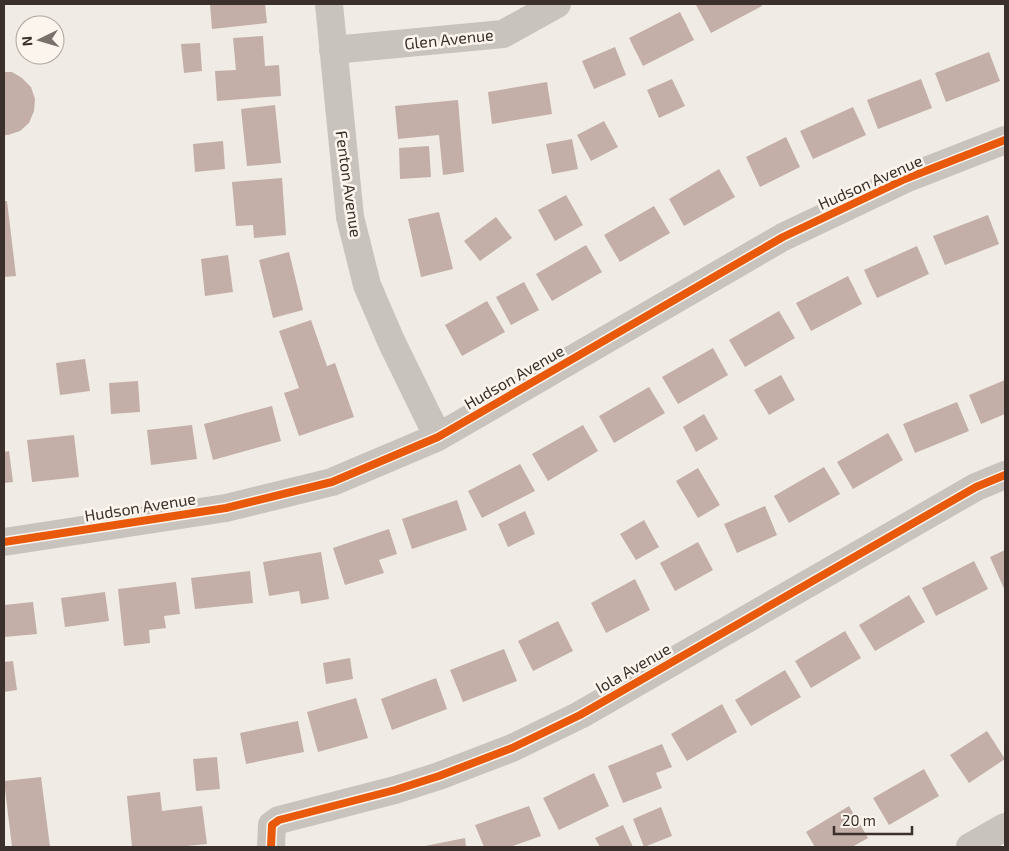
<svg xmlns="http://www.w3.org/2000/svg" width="1009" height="851" viewBox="0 0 1009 851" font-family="'Exo 2',sans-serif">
<rect width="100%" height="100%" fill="#f0ebe5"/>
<path fill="#c3afa7" d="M210,4H265L267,23L212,29Z
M699,4H761L762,6L711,33L696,5Z
M680,12L694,40L643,66L629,38Z
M263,36L265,66L279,65L281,96L217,101L215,71L236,70L233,38Z
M200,43L202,71L184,73L181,44Z
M615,47L626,75L594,89L582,61Z
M989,52L1000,81L946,102L935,73Z
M4,72H12L22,78L31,87L35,99L34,111L29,123L20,131L8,135H4Z
M672,79L685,106L659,118L647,90Z
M921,79L932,108L878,129L867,100Z
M547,82L552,114L492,124L488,92Z
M458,100L464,172L443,175L439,135L398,139L395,106Z
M275,105L281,163L247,166L241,109Z
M853,107L866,135L813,159L800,131Z
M604,121L618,147L591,161L577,135Z
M786,137L800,167L760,187L746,157Z
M572,139L578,169L552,174L546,144Z
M223,141L225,169L195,172L193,144Z
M429,146L431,177L400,179L399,148Z
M719,169L735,197L684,226L669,199Z
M282,178L286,235L254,238L253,225L236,226L232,182Z
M566,195L583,225L555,241L538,210Z
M4,201H7L16,276L4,277Z
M654,206L670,233L620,262L604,235Z
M439,212L453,269L421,277L408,219Z
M988,215L999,244L945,265L933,236Z
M496,217L512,238L480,261L464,241Z
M586,245L602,272L552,301L536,274Z
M917,246L929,274L877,298L864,270Z
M289,252L303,310L273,318L259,260Z
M228,255L233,292L205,296L201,259Z
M848,276L862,304L811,331L796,303Z
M524,282L539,310L511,325L496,297Z
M487,301L505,332L462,356L445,325Z
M779,311L795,338L745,367L729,340Z
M311,320L327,366L335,363L354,417L299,436L284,393L299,388L279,331Z
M713,348L728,375L678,404L662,377Z
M85,359L90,391L60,395L56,363Z
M781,375L795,400L769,415L754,390Z
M1005,380V414L981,424L969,395Z
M138,381L140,412L111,414L109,383Z
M649,387L665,413L614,443L599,416Z
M957,402L969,431L915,453L903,424Z
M272,406L281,441L213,460L204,424Z
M704,414L718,439L696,452L683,427Z
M192,425L197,459L151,465L147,430Z
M583,425L598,451L548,481L532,454Z
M888,433L903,460L853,489L837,462Z
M74,435L79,477L32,482L27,440Z
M9,451L13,482L4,483V452Z
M520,464L535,491L482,518L468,491Z
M824,467L840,494L789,523L774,496Z
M698,468L720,505L698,518L676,481Z
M457,500L467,530L412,549L402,519Z
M765,506L777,535L737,553L724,524Z
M525,511L535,534L508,547L498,524Z
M644,520L659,547L636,560L620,534Z
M389,529L397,554L379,560L384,573L345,585L333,548Z
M698,542L713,570L675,591L660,563Z
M1005,550V591L990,557Z
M321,552L329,599L301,604L299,591L269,596L263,562Z
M974,561L988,589L936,616L922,588Z
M250,571L253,603L195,609L191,578Z
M635,579L650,610L606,633L591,603Z
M176,582L180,614L164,616L166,628L149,630L150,643L124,646L118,589Z
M105,592L109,621L65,627L61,598Z
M909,595L925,622L875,651L859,625Z
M33,602L37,634L4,637V605Z
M558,621L573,651L533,671L518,641Z
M845,631L861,658L811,688L795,661Z
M504,649L517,681L463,702L450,670Z
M350,658L353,679L326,684L323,663Z
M13,661L17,690L4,692V662Z
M785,670L801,697L751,726L735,700Z
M436,678L447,709L392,730L381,699Z
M356,698L368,738L318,752L307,712Z
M722,704L737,732L687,761L671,734Z
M298,721L304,752L246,764L240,733Z
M987,731L1005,759L969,783L950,755Z
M662,744L672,767L656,773L662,788L623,803L608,766Z
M217,757L220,789L196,791L193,759Z
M924,769L939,796L889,825L873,798Z
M594,773L609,806L559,830L543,798Z
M41,777L50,847H12L4,781Z
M160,792L162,811L202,806L207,844L177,847H132L127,796Z
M529,806L541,836L510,847H484L475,825Z
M849,806L868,838L852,847H815L806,832Z
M661,807L672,836L644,847L633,819Z
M623,825L633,847H600L595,838Z
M465,838L466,847H425V846Z"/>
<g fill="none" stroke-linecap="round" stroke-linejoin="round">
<path stroke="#c9c3be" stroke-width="28" d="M329,4L350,217L367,285L392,343L438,437
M333,50L503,34L557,4
M4,542L226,508L332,482L438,437L783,237L905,179L1005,140
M271,847L272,825L279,820L395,790L439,776L512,748L580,715L976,487L1005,475
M970,847L1005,827"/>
<defs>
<path id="cycleway" d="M4,542L226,508L332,482L438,437L783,237L905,179L1005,140
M271,847L272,825L279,820L395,790L439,776L512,748L580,715L976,487L1005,475"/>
</defs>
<use href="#cycleway" stroke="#fbf5ee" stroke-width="11"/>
<use href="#cycleway" stroke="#e8590c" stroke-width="8"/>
</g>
<g text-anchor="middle" stroke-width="5" stroke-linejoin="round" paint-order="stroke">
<g font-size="16" fill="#3b302b" stroke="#fbf5ee">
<text transform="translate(449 39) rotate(-6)" y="6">Glen Avenue</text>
<text transform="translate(870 182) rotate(-24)" y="6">Hudson Avenue</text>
<text transform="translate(349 184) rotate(82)" y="6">Fenton Avenue</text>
<text transform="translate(514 377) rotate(-30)" y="6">Hudson Avenue</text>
<text transform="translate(140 507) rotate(-9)" y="6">Hudson Avenue</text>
<text transform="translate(633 668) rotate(-30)" y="6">Iola Avenue</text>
</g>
</g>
<rect width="1009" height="851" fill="none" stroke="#3b302b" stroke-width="10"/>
<g transform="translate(40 40) rotate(265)"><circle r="24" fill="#fbf5ee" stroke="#aea6a0"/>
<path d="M0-4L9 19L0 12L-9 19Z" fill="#7a716c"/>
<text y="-8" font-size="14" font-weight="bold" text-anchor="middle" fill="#3b302b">N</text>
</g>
<path d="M834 826v8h78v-8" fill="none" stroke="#3b302b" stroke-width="2.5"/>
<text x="842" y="826" font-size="15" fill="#3b302b" stroke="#fbf5ee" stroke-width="4" paint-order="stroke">20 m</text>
</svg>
